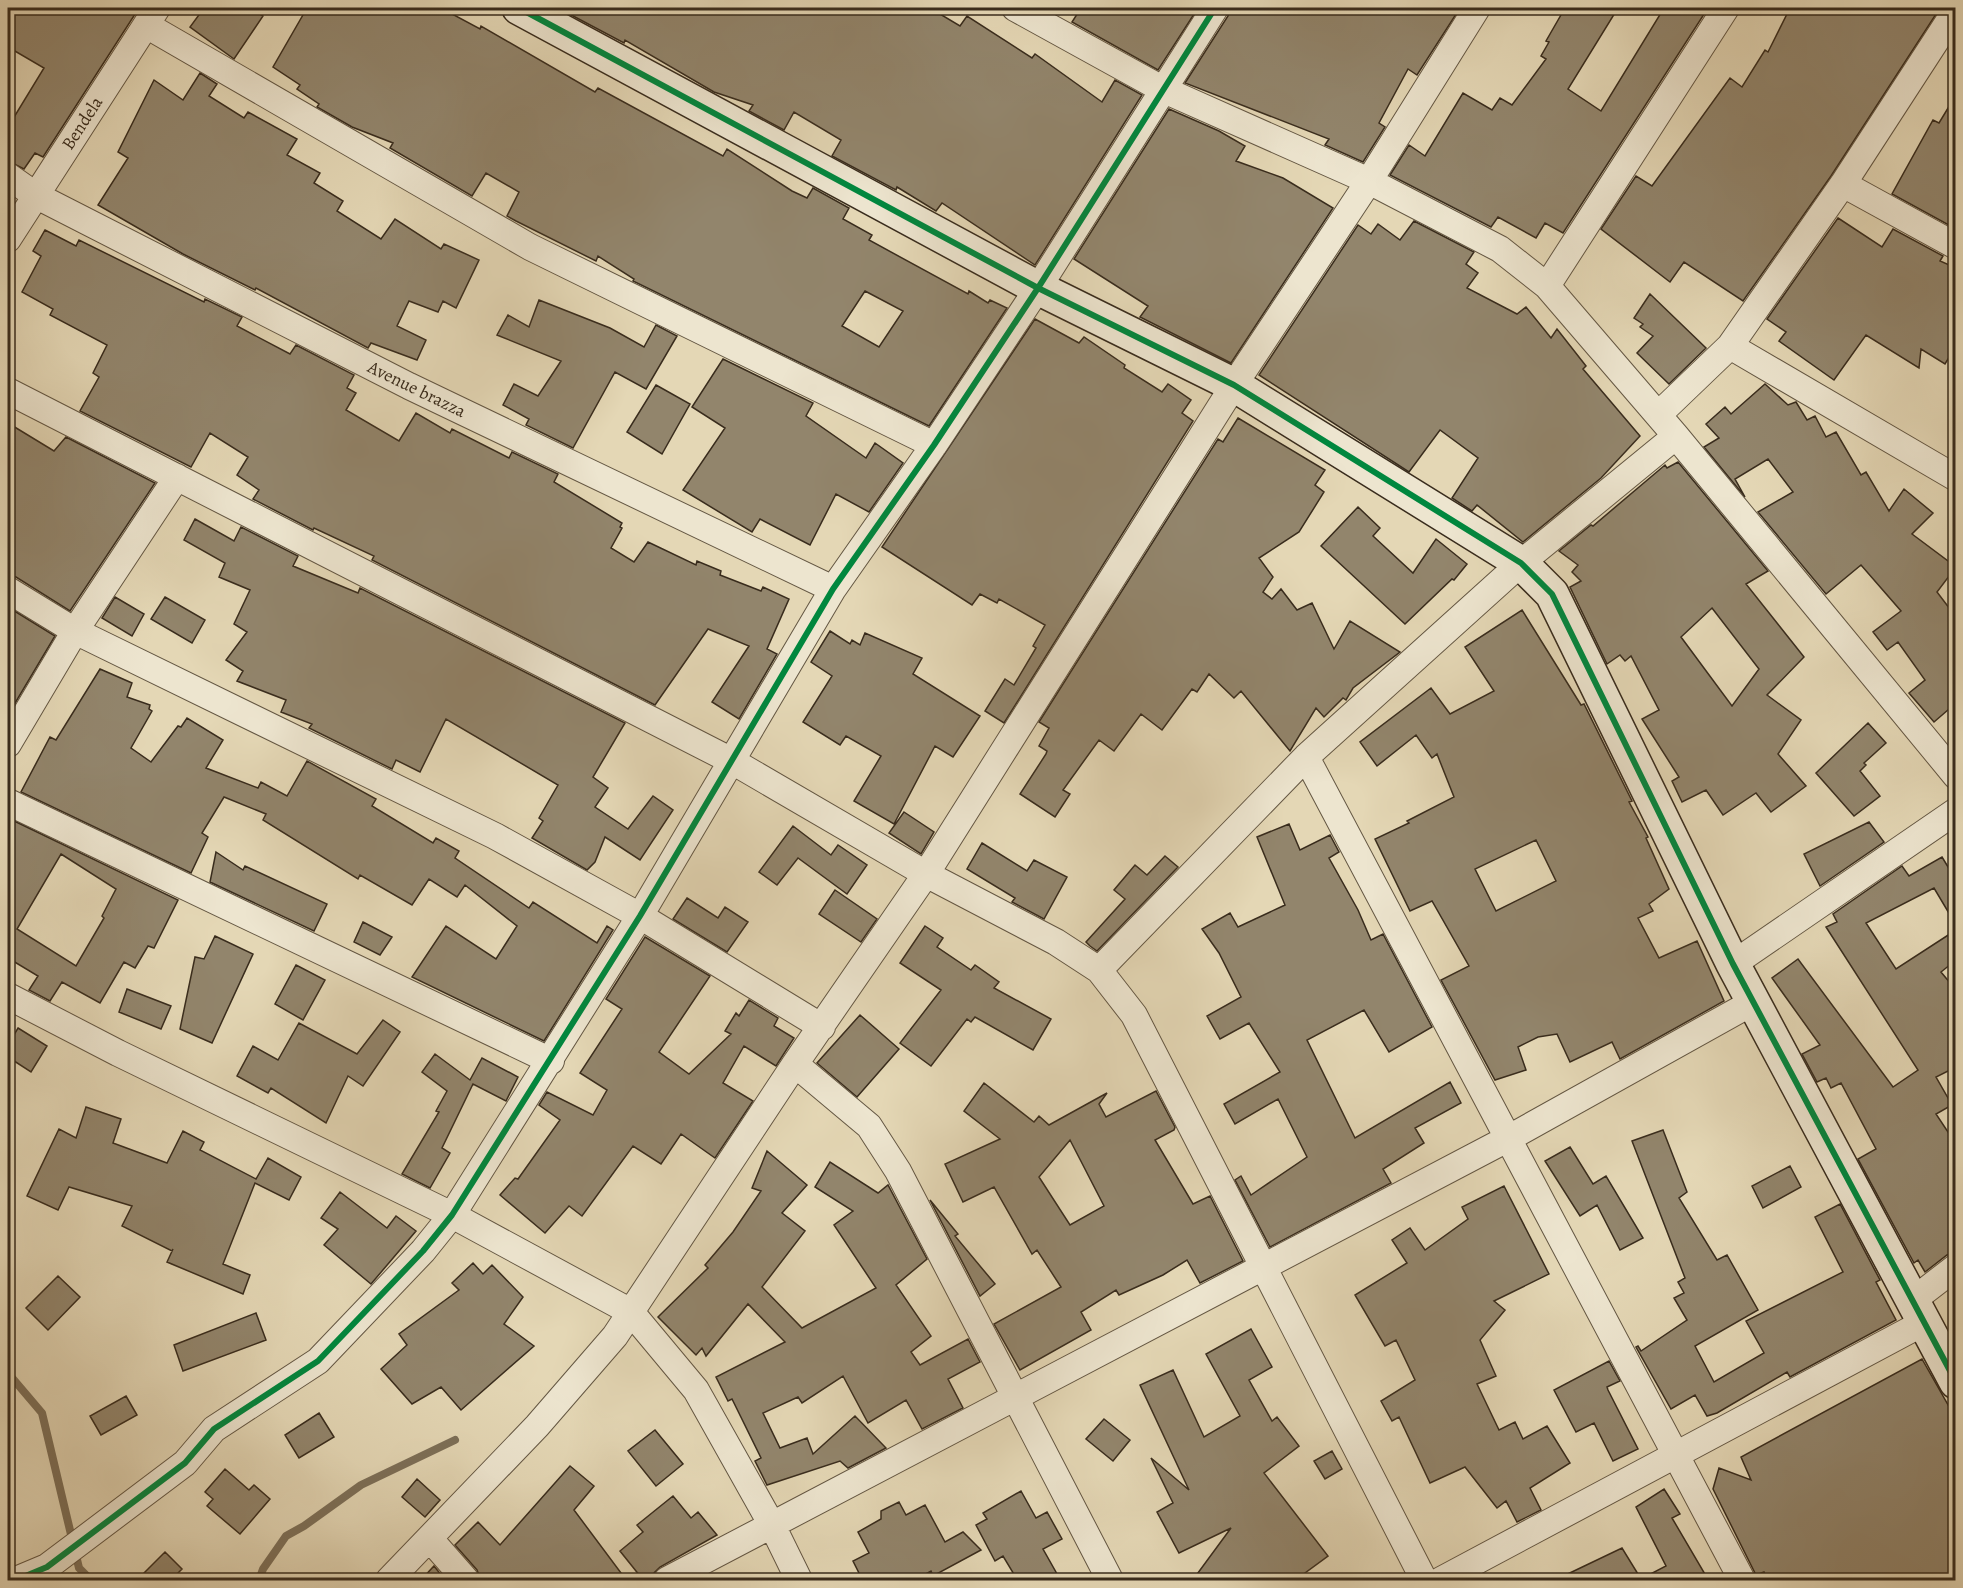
<svg xmlns="http://www.w3.org/2000/svg" width="1963" height="1588" viewBox="0 0 1963 1588" font-family="Alegreya,serif">
<rect width="100%" height="100%" fill="#e4d7b5"/>
<filter id="stains"><feTurbulence type="fractalNoise" baseFrequency=".00333" numOctaves="4"/><feColorMatrix values="0 0 0 0 .2 0 0 0 0 .09 0 0 0 0 .02 0 0 0 .5 -.17"/></filter>
<radialGradient id="worn" r=".72"><stop offset=".6" stop-color="#630" stop-opacity="0"/><stop offset="1" stop-color="#630" stop-opacity=".3"/></radialGradient>
<g fill="none" stroke-linecap="round" stroke-linejoin="round">
<path stroke="#7d7059" stroke-width="8" d="M8,1373L42,1413L79,1568L91,1580
M259,1580L263,1569L286,1536L304,1526L361,1485L455,1440"/>
</g>
<path fill="#92856c" stroke="#392c1d" stroke-width="1.5" fill-rule="evenodd" d="M8,8H139L43,157L35,153L24,169L8,161V127L44,68L8,47Z
M204,8H250L263,16L234,59L190,27Z
M307,8H441L480,29L481,26L595,92L598,88L723,156L727,149L792,191L807,198L813,188L849,208L843,219L872,235L869,240L968,294L969,291L988,303L990,300L1007,308L929,426L633,281L634,279L598,256L596,261L516,221L507,216L519,192L486,173L472,196L390,148L393,143L352,127L317,107L319,104L297,89L300,85L273,67ZM865,291L903,311L879,347L842,326Z
M558,8H930L960,26L967,16L1032,58L1035,54L1102,102L1115,80L1142,95L1035,265L942,203L936,211L897,187L896,190L832,156L841,140L794,112L784,130L749,111L753,105L714,92L625,40L624,43Z
M1081,8H1198L1158,70L1072,22Z
M1230,8H1460L1417,75L1408,69L1379,123L1385,127L1363,162L1325,145L1329,139L1185,83L1228,16Z
M1565,8H1618L1568,89L1601,111L1664,8H1708L1563,233L1545,223L1536,238L1498,217L1491,227L1390,175L1409,145L1425,156L1463,93L1492,110L1500,98L1512,105L1546,59L1541,56L1549,42L1546,41Z
M1790,8H1940L1831,176L1743,301L1684,262L1670,282L1601,229L1636,176L1652,186L1730,78L1742,87L1765,50L1768,52Z
M200,73L217,84L209,96L244,118L248,112L297,139L287,155L320,173L314,183L343,201L337,211L381,239L395,219L441,249L444,244L479,260L456,308L443,301L438,312L409,301L397,326L426,340L417,360L371,343L368,348L256,288L255,290L183,254L98,205L128,158L118,152L154,80L183,100Z
M1956,95V229L1892,194L1933,120L1939,123Z
M1169,109L1219,131L1245,146L1236,161L1283,178L1333,208L1231,363L1140,317L1148,306L1074,259Z
M1838,218L1882,247L1893,229L1943,256L1940,261L1956,268V346L1945,364L1921,349L1919,368L1866,335L1834,380L1779,341L1786,332L1767,319Z
M1414,221L1474,252L1466,264L1478,273L1467,288L1517,314L1526,307L1551,338L1557,329L1586,366L1583,369L1640,436L1601,478L1523,542L1477,505L1472,511L1452,498L1478,458L1440,430L1409,472L1259,375L1358,225L1371,234L1378,224L1400,240Z
M45,230L76,246L79,240L204,302L205,299L242,317L237,326L290,354L296,345L354,375L347,388L356,393L346,410L399,441L416,413L450,433L452,429L509,458L512,452L558,474L554,482L622,523L620,527L622,528L611,548L634,562L648,542L696,565L697,561L721,571L720,575L761,591L763,587L789,599L767,649L777,654L739,719L712,702L749,646L708,629L655,705L372,560L374,556L314,528L313,530L253,499L259,490L237,475L248,457L210,433L191,467L80,411L99,377L93,373L107,345L50,315L53,309L22,292L41,256L33,251Z
M1650,294L1706,348L1669,384L1637,353L1653,336L1640,327L1643,324L1634,318Z
M539,300L610,328L644,347L656,325L677,336L646,389L615,372L573,448L526,425L529,419L503,405L514,384L538,396L561,361L497,335L508,315L529,327Z
M1035,319L1079,343L1084,337L1125,365L1124,368L1162,392L1168,384L1191,400L1182,413L1193,421L1004,723L985,711L1005,679L1014,685L1036,648L1033,646L1045,625L999,599L997,603L980,594L972,605L882,547Z
M723,359L813,403L806,416L866,458L875,443L903,463L869,512L836,494L810,545L760,519L752,532L683,490L725,428L692,407Z
M1765,384L1788,405L1796,402L1807,420L1815,416L1826,437L1836,432L1861,475L1866,472L1889,511L1904,489L1933,513L1912,534L1956,567L1937,592L1956,617V703L1934,722L1909,693L1925,680L1898,642L1887,650L1873,632L1901,611L1861,565L1826,594L1758,512L1793,492L1768,459L1735,479L1745,497L1704,447L1719,438L1706,424L1725,407L1731,414Z
M656,385L690,404L662,454L627,432Z
M1238,418L1325,470L1315,485L1324,492L1299,532L1259,558L1273,577L1263,592L1272,599L1281,589L1297,610L1312,603L1334,649L1350,621L1400,652L1353,688L1346,700L1343,698L1324,717L1316,708L1290,751L1241,691L1234,698L1209,674L1197,692L1192,689L1162,730L1141,714L1114,751L1099,740L1063,790L1070,794L1055,817L1020,794L1046,754L1047,751L1039,746L1049,728L1039,722L1218,439L1223,442Z
M8,423L54,451L66,437L155,483L70,611L16,577L8,575Z
M1678,462L1768,571L1746,584L1804,657L1767,695L1801,720L1778,754L1806,786L1771,812L1756,793L1723,815L1706,790L1682,802L1672,781L1679,777L1642,719L1659,710L1631,656L1625,661L1620,655L1607,664L1570,587L1581,581L1572,572L1578,565L1559,551L1591,525L1593,526L1665,465L1667,468ZM1712,608L1759,669L1732,706L1681,637Z
M1358,507L1380,528L1373,536L1413,573L1436,539L1467,564L1454,580L1452,579L1405,624L1321,546Z
M195,519L234,541L241,527L298,556L293,566L358,593L360,588L625,723L593,777L608,788L595,807L628,829L653,796L673,810L640,860L605,837L595,862L587,870L532,838L543,821L539,818L558,785L446,719L420,772L396,760L392,769L309,728L312,724L281,712L286,700L237,681L243,671L226,660L247,632L234,624L250,590L219,577L225,563L184,540Z
M115,597L144,614L132,636L102,618Z
M165,597L205,620L192,643L151,619Z
M8,607L55,636L8,715Z
M1522,610L1581,705L1584,704L1632,801L1629,802L1648,837L1646,838L1669,889L1649,904L1653,911L1638,918L1659,958L1697,941L1724,1001L1620,1059L1612,1042L1570,1062L1557,1034L1538,1037L1518,1047L1526,1070L1495,1080L1441,980L1469,966L1432,901L1410,911L1375,839L1409,823L1407,821L1454,797L1437,754L1432,758L1416,735L1377,766L1360,742L1431,688L1450,714L1494,691L1465,647ZM1536,840L1556,881L1496,911L1475,869Z
M830,631L850,644L852,640L860,645L865,633L922,658L913,674L980,716L953,757L935,746L894,824L854,801L881,756L846,736L840,745L803,722L832,676L811,662Z
M100,669L132,683L127,697L150,705L149,709L152,711L131,748L151,762L178,726L181,727L187,718L223,740L206,768L258,788L261,782L287,796L307,761L376,799L372,806L433,843L436,838L459,851L455,858L529,908L533,902L597,943L607,926L613,930L544,1041L412,977L446,926L496,959L517,926L465,885L457,897L429,879L412,905L360,875L358,879L263,820L266,814L224,797L202,833L208,837L191,873L21,792L50,737L56,740Z
M1868,723L1886,743L1864,763L1866,765L1860,771L1880,796L1854,816L1816,773Z
M904,812L934,832L921,854L889,833Z
M8,818L178,900L154,948L148,946L135,968L124,962L100,1003L62,982L50,1001L29,990L38,976L8,958ZM61,854L116,889L102,916L104,918L76,966L17,929Z
M1869,822L1884,842L1820,886L1804,854Z
M1289,824L1300,850L1330,835L1339,852L1329,858L1358,910L1371,940L1383,934L1432,1027L1389,1052L1364,1010L1307,1040L1355,1138L1450,1082L1461,1103L1415,1128L1424,1143L1383,1169L1391,1183L1270,1247L1235,1180L1241,1176L1251,1195L1307,1157L1278,1099L1235,1124L1224,1104L1280,1072L1249,1023L1220,1039L1207,1016L1241,997L1219,953L1202,929L1230,913L1238,927L1285,905L1257,837Z
M793,826L831,855L838,845L867,865L847,894L798,858L777,885L759,872Z
M982,843L1027,871L1034,860L1067,877L1044,919L1012,902L1015,898L967,869Z
M216,852L243,870L245,866L327,904L314,931L210,882Z
M1165,856L1178,867L1097,951L1090,946L1086,942L1125,899L1114,890L1135,865L1147,875Z
M1942,857L1956,880V925L1934,888L1866,923L1896,969L1956,930V960L1941,972L1956,990V1067L1936,1077L1952,1105L1936,1114L1956,1144V1252L1947,1255L1925,1272L1918,1260L1914,1263L1858,1159L1876,1149L1841,1083L1831,1088L1826,1078L1817,1082L1802,1054L1820,1045L1772,978L1798,959L1893,1087L1918,1070L1826,927L1837,922L1833,914L1902,866L1909,876Z
M835,890L877,919L861,942L819,914Z
M687,898L718,918L725,907L748,922L727,952L673,919Z
M363,922L392,937L380,955L354,942Z
M925,926L943,938L937,947L971,970L975,965L999,982L994,988L1051,1019L1033,1050L975,1017L971,1022L967,1019L931,1066L900,1043L941,990L900,963Z
M215,936L253,954L212,1043L180,1029L195,957L204,959Z
M645,937L710,976L659,1052L689,1074L731,1034L725,1031L736,1013L739,1016L749,1000L778,1018L774,1026L794,1038L776,1066L744,1046L723,1083L753,1101L715,1158L681,1134L661,1164L633,1146L582,1216L569,1206L545,1233L500,1195L515,1178L518,1179L560,1120L539,1105L547,1092L593,1115L607,1090L580,1073L622,1009L606,999Z
M296,965L325,980L303,1020L275,1004Z
M127,989L171,1006L161,1029L119,1012Z
M860,1015L899,1049L857,1097L817,1063Z
M383,1020L400,1032L363,1086L348,1076L326,1123L271,1088L268,1093L237,1076L253,1046L278,1060L299,1023L357,1054Z
M18,1028L47,1046L31,1072L8,1057V1045Z
M435,1054L470,1080L482,1058L518,1077L506,1101L473,1084L442,1148L450,1153L430,1188L402,1174L439,1112L436,1111L447,1091L422,1072Z
M984,1083L1034,1122L1039,1116L1049,1125L1107,1093L1099,1104L1106,1117L1156,1091L1175,1127L1174,1130L1155,1140L1193,1204L1210,1196L1243,1261L1200,1283L1187,1260L1163,1275L1119,1295L1116,1290L1081,1312L1091,1330L1020,1370L994,1324L1061,1287L1037,1250L1032,1254L994,1187L963,1202L945,1164L1000,1139L964,1111ZM1070,1140L1104,1206L1070,1225L1039,1177Z
M86,1107L121,1119L113,1143L167,1163L183,1131L204,1142L200,1150L256,1179L268,1158L301,1177L289,1200L255,1183L223,1264L250,1275L243,1294L167,1262L173,1249L172,1251L122,1226L132,1206L69,1187L58,1210L27,1196L59,1129L76,1138Z
M1663,1130L1687,1192L1679,1198L1717,1260L1727,1255L1758,1310L1695,1346L1714,1382L1764,1353L1746,1321L1843,1272L1815,1217L1840,1204L1880,1280L1876,1282L1896,1320L1790,1377L1787,1372L1717,1413L1707,1416L1695,1395L1671,1409L1636,1347L1638,1346L1641,1351L1687,1320L1674,1298L1684,1293L1678,1282L1685,1278L1632,1141Z
M1570,1147L1593,1184L1606,1176L1643,1238L1620,1250L1597,1205L1580,1216L1545,1161Z
M767,1151L807,1185L782,1213L805,1231L762,1287L802,1328L876,1288L834,1225L853,1211L815,1187L830,1162L878,1193L888,1185L927,1259L896,1285L931,1336L911,1352L920,1365L968,1339L980,1362L948,1379L963,1408L922,1429L906,1400L868,1423L843,1376L802,1403L798,1397L763,1413L780,1448L807,1438L813,1454L855,1416L886,1448L848,1468L840,1461L767,1485L755,1461L761,1458L732,1399L728,1401L716,1377L785,1342L748,1304L706,1356L702,1348L696,1355L658,1317L708,1268L705,1265L733,1232L761,1191L752,1188Z
M1790,1166L1801,1187L1763,1208L1752,1186Z
M1504,1186L1549,1274L1494,1301L1505,1310L1480,1340L1496,1376L1477,1384L1499,1430L1515,1422L1523,1439L1547,1426L1570,1463L1530,1488L1541,1510L1517,1522L1506,1501L1497,1508L1465,1467L1430,1483L1399,1417L1392,1421L1381,1401L1415,1380L1396,1340L1385,1346L1355,1295L1407,1263L1392,1240L1410,1228L1425,1250L1468,1219L1462,1207Z
M340,1192L387,1228L396,1216L416,1231L371,1284L324,1245L338,1229L321,1218Z
M930,1200L958,1234L955,1236L995,1284L980,1296Z
M473,1263L483,1274L492,1265L523,1297L504,1324L534,1346L461,1410L441,1387L412,1404L381,1369L407,1345L399,1334L459,1290L452,1283Z
M58,1276L80,1297L48,1330L26,1308Z
M256,1313L266,1340L183,1371L174,1345Z
M1251,1329L1272,1367L1249,1380L1272,1421L1277,1417L1299,1446L1264,1473L1328,1556L1294,1581H1192L1231,1528L1179,1553L1157,1512L1173,1503L1151,1458L1189,1490L1140,1385L1173,1370L1204,1437L1240,1416L1206,1354Z
M1922,1359L1956,1419V1581H1768L1764,1572L1756,1575L1713,1489L1719,1468L1751,1480L1741,1457Z
M1609,1361L1620,1381L1607,1387L1608,1390L1638,1449L1613,1461L1594,1423L1576,1432L1554,1390Z
M126,1396L137,1415L101,1435L90,1416Z
M319,1413L334,1437L299,1458L285,1435Z
M1104,1419L1130,1440L1113,1461L1086,1439Z
M655,1430L683,1464L656,1486L628,1451Z
M1332,1451L1342,1469L1325,1479L1314,1461Z
M570,1466L594,1486L574,1510L627,1581H481L477,1570L455,1545L478,1522L500,1545Z
M225,1469L249,1490L254,1485L270,1499L240,1534L207,1506L213,1499L205,1492Z
M417,1479L440,1500L425,1517L402,1497Z
M1664,1489L1680,1514L1672,1518L1709,1581H1553L1622,1548L1641,1579L1666,1566L1636,1507Z
M1021,1491L1036,1518L1047,1512L1062,1539L1043,1549L1061,1581H1018L1003,1556L995,1561L976,1525L987,1519L983,1513Z
M673,1496L691,1518L698,1512L717,1535L660,1567L654,1573L652,1581H644L620,1551L643,1532L637,1525Z
M899,1502L906,1515L925,1505L945,1542L963,1532L981,1550L933,1576L931,1571L913,1581H863L853,1561L869,1553L858,1532L881,1519V1511Z
M165,1552L182,1569L170,1581H136Z
M434,1566L446,1581H420Z"/>
<g fill="none" stroke-linecap="round" stroke-linejoin="round">
<defs>
<path id="street" d="M1015,8L1162,89L1369,181L1500,249L1547,286L1676,436L1956,776
M146,25L530,247L934,445
M8,176L35,195L409,386L833,589
M1843,184L1956,246
M8,239L157,8
M1547,286L1726,8
M1730,346L1956,478
M8,391L732,761L926,874L1056,942L1099,970L1134,1015L1424,1580
M1658,415L1730,346L1843,184L1956,10
M8,590L75,631L495,836L640,916L822,1027
M8,744L75,631L177,477
M1306,757L1742,1580
M8,802L551,1061
M1733,964L1956,811
M1099,970L1306,757L1521,563L1676,436
M8,996L118,1053L452,1215L631,1312L696,1390L773,1527L799,1580
M795,1064L869,1126L898,1171L1110,1580
M1912,1301L1956,1267
M430,1539L466,1580
M16,1580L47,1567L185,1463L214,1429L318,1361L423,1251L452,1215L640,916L833,589L934,445L1038,288L1215,8
M389,1580L537,1426L615,1336L795,1064L926,874L1234,385L1369,181L1477,8
M667,1580L1509,1138L1755,1001
M1441,1580L1923,1323"/>
<path id="secondary" d="M519,8L1038,288L1234,385L1521,563L1552,594L1733,964L1956,1382"/>
</defs>
<use href="#street" stroke="#645743" stroke-width="28"/>
<use href="#secondary" stroke="#392c1d" stroke-width="36"/>
<use href="#street" stroke="#ede5cf" stroke-width="26"/>
<use href="#secondary" stroke="#ede5cf" stroke-width="33"/>
<defs>
<path id="cycleway" d="M519,8L1038,288L1234,385L1521,563L1552,594L1733,964L1956,1382
M16,1580L47,1567L185,1463L214,1429L318,1361L423,1251L452,1215L640,916L833,589L934,445L1038,288L1215,8"/>
</defs>
<use href="#cycleway" stroke="#ede5cf" stroke-width="10"/>
<use href="#cycleway" stroke="#00873e" stroke-width="6"/>
</g>
<g text-anchor="middle" stroke-width="6" stroke-linejoin="round" paint-order="stroke">
<g font-size="18" fill="#392c1d" stroke="#ede5cf">
<text transform="translate(82 123) rotate(-57)" y="6">Bendela</text>
<text transform="translate(417 389) rotate(26)" y="6">Avenue brazza</text>
</g>
</g>
<rect width="1963" height="1588" fill="none" stroke="#e4d7b5" stroke-width="30"/>
<rect x="9" y="9" width="1945" height="1570" fill="none" stroke="#392c1d" stroke-width="3"/>
<rect x="15" y="15" width="1933" height="1558" fill="none" stroke="#392c1d" stroke-width="1.5"/>
<rect width="100%" height="100%" filter="url(#stains)"/>
<rect width="100%" height="100%" fill="url(#worn)"/>
</svg>
